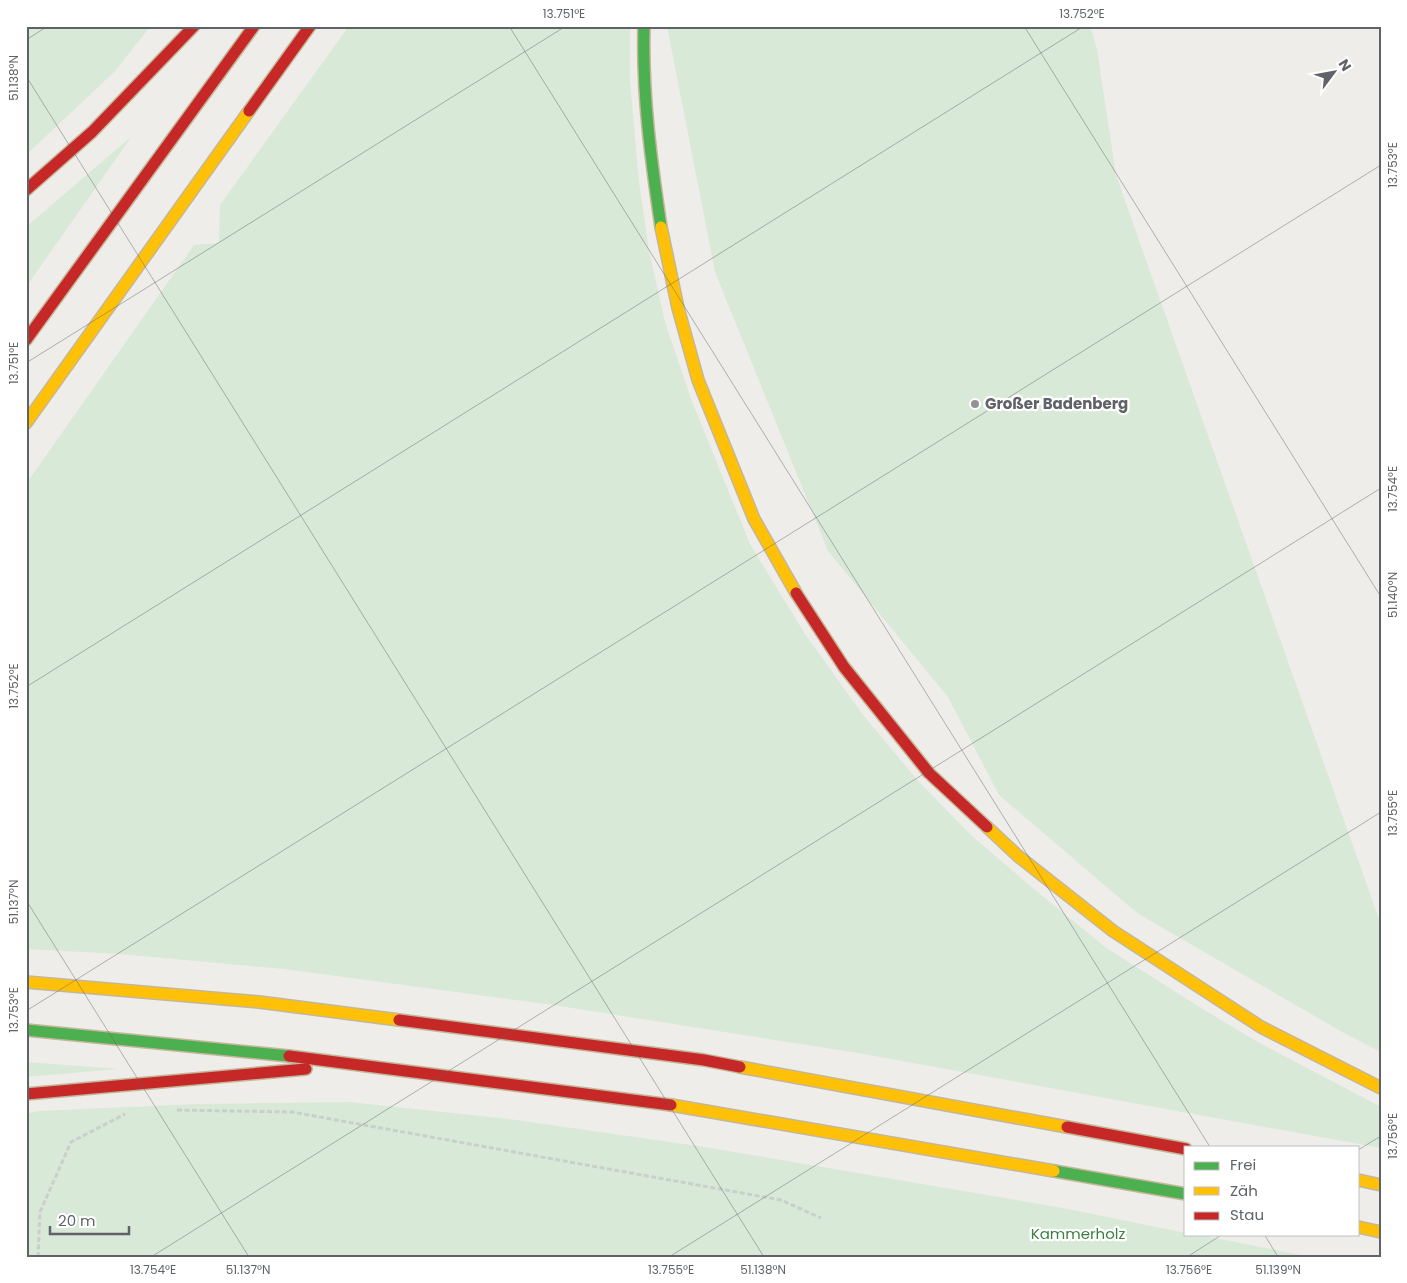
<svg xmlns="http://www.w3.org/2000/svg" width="1407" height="1283" viewBox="0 0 1407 1283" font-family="Poppins,sans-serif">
<rect width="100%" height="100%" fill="#eeedea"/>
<path fill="#d8e9d7" d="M26,26H151L114,72L26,155Z
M349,26H630V81L639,182L649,251L665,322L691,399L750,544L805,634L863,715L919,782L972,836L1034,889L1105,947L1201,1008L1256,1041L1381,1107V1148L858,1053L553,1005L284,969L120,954L26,949V484L194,245L219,243L220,205Z
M667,26H1087L1092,32L1097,49L1116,175L1381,925V1052L1342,1032L1137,913L999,795L948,697L828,551L715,272Z
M132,136L26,287V227Z
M26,1062L118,1069L26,1077Z
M349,1102L509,1119L705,1147L1063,1208L1186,1233V1234H1194L1311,1257H26V1114L38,1111L197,1104Z"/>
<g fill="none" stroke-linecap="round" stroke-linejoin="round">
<defs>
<path id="fast" d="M644,26C642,94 651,160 661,227
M26,1030L289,1056
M1054,1171L1186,1194"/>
<path id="slow" d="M661,227L678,308L698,380L754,519L796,593
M26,423L249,111
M987,827L1018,856L1113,931L1261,1027L1381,1088
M26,982L259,1002L399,1020
M740,1067L1067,1127
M671,1105L1054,1171
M1358,1180L1381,1185
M1358,1227L1381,1232"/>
<path id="jam" d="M249,111L310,26
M26,190L92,132L194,26
M26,340L254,26
M796,593L844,667L929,773L987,827
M399,1020L704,1060L740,1067
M289,1056L671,1105
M26,1094L306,1069
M1067,1127L1186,1149"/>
</defs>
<use href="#fast" stroke="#c4b799" stroke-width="14"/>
<use href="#slow" stroke="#c4b799" stroke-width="14"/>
<use href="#jam" stroke="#c4b799" stroke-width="14"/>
<path stroke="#cacecc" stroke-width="3" stroke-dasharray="5 2.5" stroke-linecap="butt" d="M177,1110L292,1112L781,1200L821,1218
M38,1257L40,1212L71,1142L125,1114"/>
<use href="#fast" stroke="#4caf50" stroke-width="11"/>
<use href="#slow" stroke="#ffc107" stroke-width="11"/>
<use href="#jam" stroke="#c62828" stroke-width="11"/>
</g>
<path fill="none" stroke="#5f6267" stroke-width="1" stroke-opacity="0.45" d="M509,26L1210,1147M1024,26L1381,597M26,40L48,26M26,76L764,1257M26,363L566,26M26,687L1084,26M26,900L249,1257M26,1011L1381,165M1358,1150L1381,1136M1264,1234L1278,1257M151,1257L1381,488M669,1257L1381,812M1187,1257L1223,1234"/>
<circle fill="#919395" stroke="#fff" stroke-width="2" cx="975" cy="404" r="5"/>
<g text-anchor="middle" stroke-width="4.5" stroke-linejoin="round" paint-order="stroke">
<g font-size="15" font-weight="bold" fill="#5f6267" stroke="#fff" text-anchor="start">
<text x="985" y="409">Großer Badenberg</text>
</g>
<g font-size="15" fill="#3b8140" stroke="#fff">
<text x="1078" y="1239">Kammerholz</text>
</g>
</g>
<rect width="1407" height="1283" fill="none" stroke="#ffffff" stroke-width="55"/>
<rect x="1184" y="1146" width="175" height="90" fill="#ffffff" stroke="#bfc0c2"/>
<rect x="1194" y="1162" width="25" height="8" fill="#4caf50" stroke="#bfc0c2"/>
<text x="1230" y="1170" font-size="15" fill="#5f6267">Frei</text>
<rect x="1194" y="1187" width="25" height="8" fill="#ffc107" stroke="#bfc0c2"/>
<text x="1230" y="1196" font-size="15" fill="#5f6267">Zäh</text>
<rect x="1194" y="1212" width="25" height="8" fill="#c62828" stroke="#bfc0c2"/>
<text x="1230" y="1220" font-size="15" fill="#5f6267">Stau</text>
<g transform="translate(1334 72) rotate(58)" stroke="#ffffff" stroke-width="4" paint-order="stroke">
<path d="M0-4L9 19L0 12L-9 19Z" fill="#5f6267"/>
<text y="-8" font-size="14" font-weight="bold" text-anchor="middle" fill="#5f6267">N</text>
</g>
<path d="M50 1226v8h79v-8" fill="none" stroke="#5f6267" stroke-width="2.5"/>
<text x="58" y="1226" font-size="15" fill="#5f6267" stroke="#ffffff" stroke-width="4" paint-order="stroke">20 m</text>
<rect x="28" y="28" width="1352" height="1228" fill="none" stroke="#5f6267" stroke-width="2"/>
<g font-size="12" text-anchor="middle" fill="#5f6267">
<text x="564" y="18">13.751°E</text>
<text x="1082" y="18">13.752°E</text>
<text transform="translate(14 78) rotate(-90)" y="4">51.138°N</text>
<text transform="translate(1393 165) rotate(-90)" y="4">13.753°E</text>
<text transform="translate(14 363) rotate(-90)" y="4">13.751°E</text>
<text transform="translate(1393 489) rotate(-90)" y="4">13.754°E</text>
<text transform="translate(1393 595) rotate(-90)" y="4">51.140°N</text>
<text transform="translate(14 686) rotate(-90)" y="4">13.752°E</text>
<text transform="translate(1393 813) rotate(-90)" y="4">13.755°E</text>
<text transform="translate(14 902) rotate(-90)" y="4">51.137°N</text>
<text transform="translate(14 1010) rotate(-90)" y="4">13.753°E</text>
<text transform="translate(1393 1136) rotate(-90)" y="4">13.756°E</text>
<text x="153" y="1274">13.754°E</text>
<text x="248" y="1274">51.137°N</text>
<text x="671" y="1274">13.755°E</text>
<text x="763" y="1274">51.138°N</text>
<text x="1189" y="1274">13.756°E</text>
<text x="1278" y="1274">51.139°N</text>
</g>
</svg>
